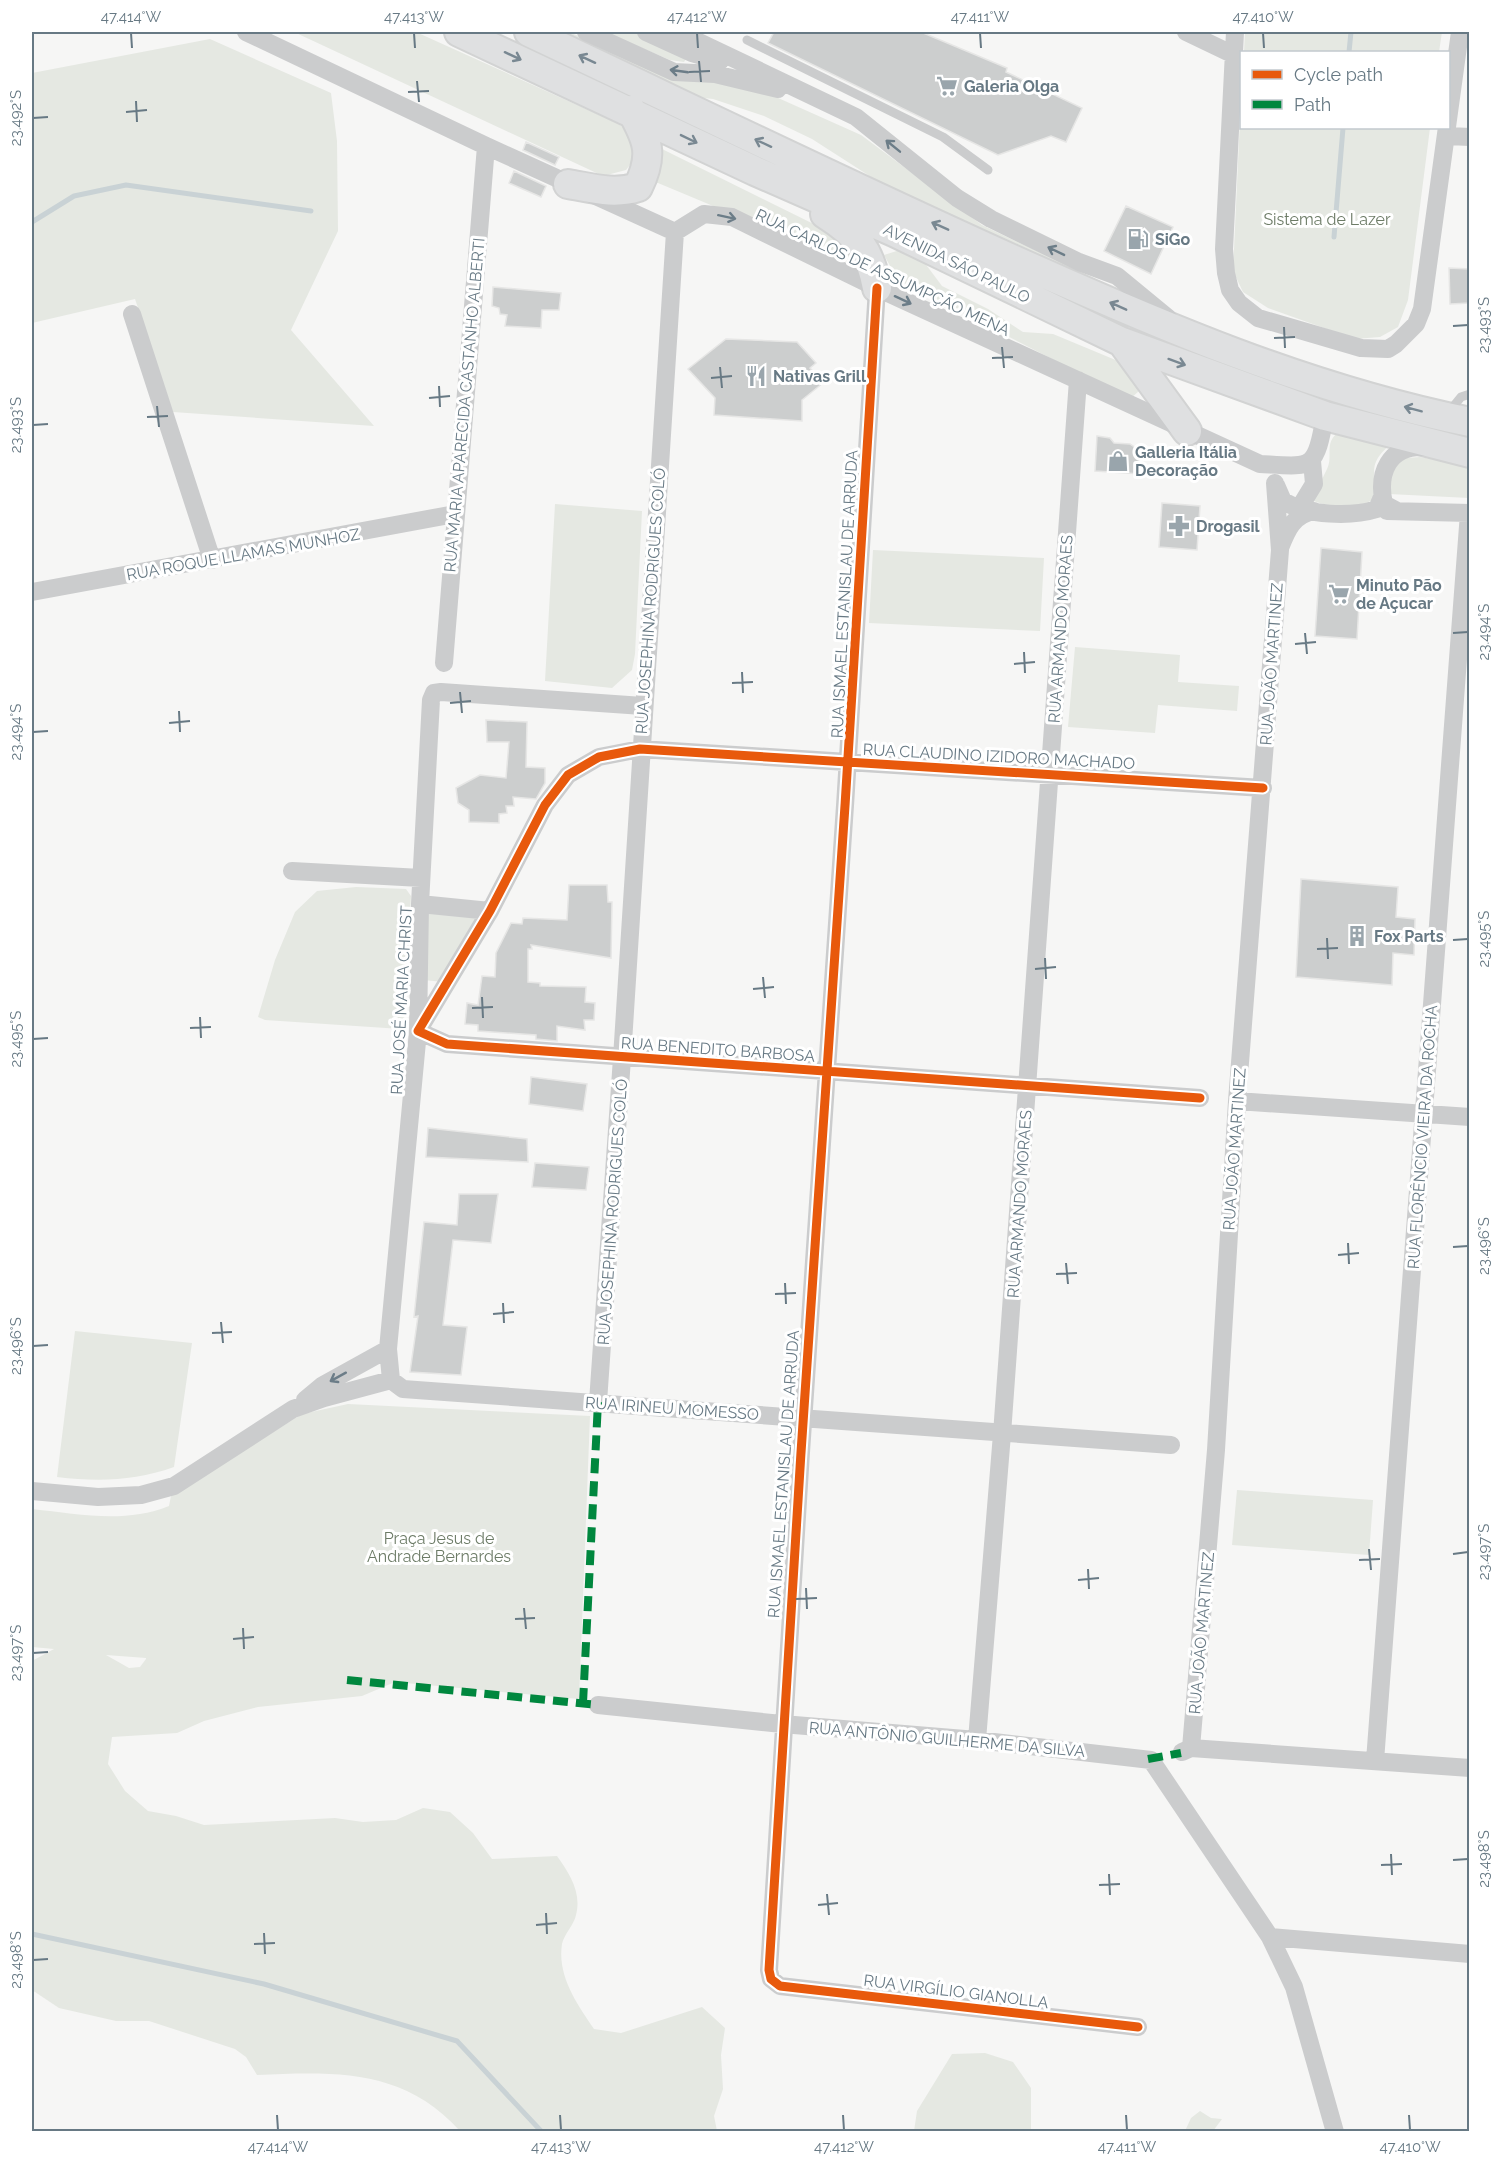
<svg xmlns="http://www.w3.org/2000/svg" width="1501" height="2163" viewBox="0 0 1501 2163" font-family="Raleway,sans-serif">
<rect width="100%" height="100%" fill="#f6f6f5"/>
<path fill="#e5e8e2" fill-rule="evenodd" d="M294,32H416L619,124L632,135L634,160L626,170L603,176Z
M550,32H569L672,76L758,89L861,135L982,225L1127,294L1126,299L893,191L812,139L764,116L713,99L685,96Z
M605,32H635L688,56L684,62L670,60Z
M1245,32H1442L1439,52H1244Z
M210,39L331,93L337,141L338,231L291,330L374,426L173,412L135,299L32,323V73Z
M1241,98L1242,128H1430L1408,300L1398,327L1380,337L1355,339L1268,308L1243,292L1233,271Z
M660,148L840,237L859,267L658,183H650Z
M903,249L924,262L942,286L988,309L1023,332L1053,334L1118,361L1139,391L1130,399L898,280L884,255Z
M1342,430L1395,441C1366,463 1376,470 1375,499C1356,509 1331,508 1311,500C1316,490 1322,480 1327,469C1334,455 1322,441 1342,430Z
M1420,457L1469,466V498L1389,494L1393,467L1406,458Z
M555,504L642,511L635,654L632,670L612,688L545,681Z
M873,550L1044,558L1040,631L869,623Z
M1075,647L1180,655L1178,682L1239,686L1237,711L1158,705L1155,733L1068,727Z
M356,887L406,889L411,896L404,1024L401,1029L265,1020L258,1017L275,960L295,912L317,891Z
M421,910L483,916L444,982L423,980Z
M75,1331L192,1343L174,1467C135,1481 98,1482 57,1477Z
M348,1404L590,1416L579,1699L395,1682L362,1696L258,1707L204,1721L177,1733L112,1737L108,1764L125,1791L148,1811L176,1816L204,1825L335,1818L363,1822L396,1820L423,1808L450,1812L473,1833L492,1859L557,1856C569,1873 582,1892 576,1915C574,1925 564,1934 562,1944C557,1976 577,2004 594,2029L621,2033L702,2007L725,2028L721,2055L723,2089L714,2116L717,2131H460C403,2068 335,2072 257,2075L246,2057L235,2049L149,2021H116L59,2008L32,1990V1661L54,1649L32,1647V1509C79,1514 124,1524 169,1506L171,1496L302,1414ZM106,1655L146,1658V1659L140,1667L129,1668Z
M1237,1490L1373,1500L1369,1555L1232,1545Z
M985,2053L1013,2062L1031,2088V2131H914L917,2111L952,2054Z
M1200,2111L1211,2118L1222,2119L1213,2131H1185L1191,2118Z"/>
<g fill="none" stroke-linecap="round" stroke-linejoin="round">
<path stroke="#c9d2d5" stroke-width="5" d="M1349,52L1351,32
M32,222L74,196L126,185L311,211
M1334,237L1343,128
M32,1934L264,1984L457,2041L542,2132"/>
</g>
<path fill="#cccece" stroke="#e6e6e5" stroke-width="1.5" d="M774,32H921L1007,68L1006,72L1082,108L1066,142L1051,136L998,155L768,43Z
M526,142L559,157L555,165L523,150Z
M514,171L546,186L541,197L509,183Z
M1126,206L1173,227L1151,274L1104,251Z
M1449,268L1470,269V303L1450,304Z
M493,287L561,293L559,310H542L541,328L505,326L507,315L500,314L499,308L492,306Z
M726,339L797,342L816,363L810,368L823,383L802,400V421L714,415L715,398L688,369Z
M1097,436L1110,438L1114,443L1130,444L1140,451L1141,474L1095,471Z
M1162,503L1200,506L1197,550L1159,547Z
M1321,548L1362,552L1357,639L1315,636Z
M486,720L527,722L526,767L545,768V783L536,799L513,797L514,806H506L507,813L499,814V823L469,822V810L458,803L456,788L480,775L506,778L509,742H487Z
M1301,879L1398,887L1396,917L1415,919L1414,955L1393,953L1392,985L1296,977Z
M569,885H607L608,902H612L611,958L531,945L532,949H528V982L540,983V986L586,987L585,1002L595,1003L594,1020H584L585,1030L557,1026V1041L536,1039V1035L478,1031V1025L465,1024L467,1003L478,1005L482,976L495,977L496,953L511,923L522,924L523,918L567,920Z
M531,1077L587,1084L583,1111L529,1104Z
M428,1128L527,1139L528,1162L426,1157Z
M535,1163L589,1167L586,1190L532,1187Z
M459,1194H498L491,1243L453,1240L443,1325L467,1327L461,1375L410,1372L418,1316L414,1317L424,1222L457,1225Z"/>
<g fill="none" stroke-linecap="round" stroke-linejoin="round">
<defs>
<path id="primary" d="M459,32L755,171L894,232L1122,342L1325,416L1470,453
M529,32C690,108 850,186 1012,259C1161,326 1308,389 1470,422
M568,184C592,188 614,195 638,187C654,155 648,140 631,110
M825,214C858,235 870,250 877,288
M1122,342L1187,431"/>
</defs>
<use href="#primary" stroke="#d2d3d3" stroke-width="32"/>
<path stroke="#cbcccd" stroke-width="9" d="M747,40L943,137L988,170
M1448,413L1461,397L1470,394"/>
<path stroke="#cbcccd" stroke-width="18" d="M246,32L486,146L675,232
M586,32L674,72L715,74L778,89
M646,32L692,53L720,61
M678,32L856,117L957,198L991,219L1079,262L1117,276L1168,318
M1186,32L1234,55
M1235,32L1224,249L1226,273L1230,290L1239,303L1258,318L1361,348L1388,349L1396,344L1416,324L1422,309L1460,32
M1448,136L1470,137
M675,232L704,214L732,217L877,288L1260,464C1313,467 1315,471 1325,416
M877,288C846,849 800,1409 769,1970L771,1979L780,1986L1138,2027
M132,314L212,560
M1276,485L1283,501C1308,516 1351,517 1377,509L1382,497
M1300,507L1314,484L1312,461
M1387,511L1470,513
M1397,511L1384,504C1377,473 1389,445 1424,447
M1280,548C1287,530 1293,515 1314,511
M32,592L455,514
M444,663L486,146
M292,871L421,878
M420,904L490,911
M1200,1098L447,1044L418,1031L490,911L545,805L568,775L599,757L640,749L1263,788
M1237,1101L1470,1117
M391,1380L388,1349L418,1031L420,904L431,700L434,693L441,692L643,706
M391,1380L403,1389L1171,1445
M305,1400L323,1385L388,1349
M598,1402L622,1058L675,232
M32,1491L98,1497L141,1495L174,1486L293,1409L324,1398L391,1380
M598,1705L782,1724L977,1740L1151,1760L1270,1937L1294,1987L1335,2132
M977,1740L1002,1434L1078,380
M1191,1748L1216,1450L1237,1101L1280,550L1275,483
M1182,1752L1191,1748L1470,1768
M1375,1761L1469,513
M1270,1937L1470,1954"/>
<use href="#primary" stroke="#dfe0e1" stroke-width="28"/>
<path stroke="#00873e" stroke-width="8" stroke-dasharray="15 8" stroke-linecap="butt" d="M347,1680L598,1705
M583,1703L598,1402
M1148,1759L1181,1753"/>
<defs>
<path id="cycleway" d="M877,288C846,849 800,1409 769,1970L771,1979L780,1986L1138,2027
M1200,1098L447,1044L418,1031L490,911L545,805L568,775L599,757L640,749L1263,788"/>
</defs>
<use href="#cycleway" stroke="#fff" stroke-width="13"/>
<use href="#cycleway" stroke="#e8590c" stroke-width="9"/>
</g>
<defs><path id="oneway-shaft" d="M-6 0H5M1.5-3L5.5 0L1.5 3" fill="none" stroke-width="1.6" stroke-linecap="round" stroke-linejoin="round" transform="scale(1.5)"/></defs>
<g stroke="#798892">
<use href="#oneway-shaft" transform="translate(513 56) rotate(25)"/>
<use href="#oneway-shaft" transform="translate(587 59) rotate(-155)"/>
<use href="#oneway-shaft" transform="translate(689 139) rotate(26)"/>
<use href="#oneway-shaft" transform="translate(763 143) rotate(-155)"/>
<use href="#oneway-shaft" transform="translate(940 226) rotate(-156)"/>
<use href="#oneway-shaft" transform="translate(1118 306) rotate(-156)"/>
<use href="#oneway-shaft" transform="translate(1177 362) rotate(20)"/>
<use href="#oneway-shaft" transform="translate(1413 409) rotate(-165)"/>
</g>
<g stroke="#6c7d88">
<use href="#oneway-shaft" transform="translate(679 71) rotate(-172)"/>
<use href="#oneway-shaft" transform="translate(893 146) rotate(-141)"/>
<use href="#oneway-shaft" transform="translate(727 217) rotate(12)"/>
<use href="#oneway-shaft" transform="translate(1056 251) rotate(-154)"/>
<use href="#oneway-shaft" transform="translate(903 300) rotate(25)"/>
<use href="#oneway-shaft" transform="translate(338 1377) rotate(151)"/>
</g>
<path fill="none" stroke="#677984" stroke-width="2" d="M131,33L132,48M414,33L415,48M697,33L698,48M980,33L981,48M1263,33L1264,48M699,61L701,82M689,72L710,71M417,81L419,102M408,92L429,91M136,101L137,122M126,112L147,110M33,118L48,117M1453,326L1468,325M1284,327L1285,348M1274,338L1295,337M1002,347L1004,368M992,358L1013,357M720,367L722,388M711,378L732,376M439,386L440,407M429,398L450,396M157,406L159,427M147,417L168,416M33,425L48,424M1305,633L1307,654M1453,633L1468,632M1295,644L1316,642M1024,652L1025,673M1014,664L1035,662M742,672L743,693M732,683L753,682M460,692L462,713M450,703L471,701M179,711L180,732M169,723L190,721M33,732L48,731M1327,938L1328,959M1453,940L1468,939M1317,949L1338,948M1045,958L1046,979M1035,969L1056,967M763,977L765,998M753,989L774,987M482,997L483,1018M472,1008L493,1007M200,1017L201,1038M190,1028L211,1027M33,1039L48,1038M1348,1243L1349,1264M1453,1247L1468,1246M1338,1255L1359,1253M1066,1263L1068,1284M1056,1274L1077,1273M785,1283L786,1304M775,1294L796,1293M503,1303L504,1323M493,1314L514,1312M221,1322L223,1343M212,1333L232,1332M33,1346L48,1345M1369,1549L1371,1570M1453,1554L1468,1552M1359,1560L1380,1559M1088,1569L1089,1589M1078,1580L1099,1578M806,1588L807,1609M796,1599L817,1598M524,1608L526,1629M515,1619L535,1618M243,1628L244,1649M233,1639L254,1637M33,1653L48,1652M1391,1854L1392,1875M1453,1860L1468,1859M1381,1865L1402,1864M1109,1874L1110,1895M1099,1885L1120,1884M827,1894L829,1915M818,1905L838,1903M546,1913L547,1934M536,1925L557,1923M264,1933L265,1954M254,1944L275,1943M33,1960L48,1959M277,2115L278,2130M560,2115L561,2130M843,2115L844,2130M1126,2115L1127,2130M1409,2115L1410,2130"/>
<defs>
<symbol id="supermarket-bare" viewBox="-9 -9 18 18"><path d="M-6-5.5h2.5l.6 2H6L4.5 2H-2.5L-4.4-4H-6ZM-1.5 3.2a1.3 1.3 0 1 0 .1 0ZM3 3.2a1.3 1.3 0 1 0 .1 0Z" fill="#99a5ac" stroke="#fff" stroke-width="2.5" paint-order="stroke"/></symbol>
<symbol id="fuel-bare" viewBox="-9 -9 18 18"><path d="M-5.5-6h7V0h2V4h1.3V-2.5L3-4.5l.8-.8L6-3V5H2.5V1h-1V6h-7ZM-4.2-4.7v3.2H.2V-4.7Z" fill="#99a5ac" stroke="#fff" stroke-width="2.5" paint-order="stroke"/></symbol>
<symbol id="restaurant-bare" viewBox="-9 -9 18 18"><path d="M-5-6h1v4h1v-4h1v4h1v-4h1v5L-1.5 .5V6h-2V.5L-5-1ZM5-6V6H3V1.5H1.5Q1.5-4 5-6Z" fill="#99a5ac" stroke="#fff" stroke-width="2.5" paint-order="stroke"/></symbol>
<symbol id="shop-bare" viewBox="-9 -9 18 18"><path d="M-5-2.5h2.3a2.7 3.5 0 0 1 5.4 0H5L5.5 6h-11ZM-1.5-2.5h3a1.5 2.3 0 0 0-3 0Z" fill="#99a5ac" stroke="#fff" stroke-width="2.5" paint-order="stroke"/></symbol>
<symbol id="pharmacy-bare" viewBox="-9 -9 18 18"><path d="M-2-6h4v4h4v4h-4v4h-4v-4h-4v-4h4Z" fill="#99a5ac" stroke="#fff" stroke-width="2.5" paint-order="stroke"/></symbol>
<symbol id="building-bare" viewBox="-9 -9 18 18"><path d="M-4-6H4V6H1V3H-1V6H-4ZM-2.5-4.3h1.7v1.8h-1.7ZM.8-4.3h1.7v1.8H.8ZM-2.5-1h1.7V.8h-1.7ZM.8-1h1.7V.8H.8Z" fill="#99a5ac" stroke="#fff" stroke-width="2.5" paint-order="stroke"/></symbol>
</defs>
<g fill-rule="evenodd">
<use href="#supermarket-bare" x="932" y="71" width="30" height="30"/>
<use href="#fuel-bare" x="1123" y="224" width="30" height="30"/>
<use href="#restaurant-bare" x="741" y="361" width="30" height="30"/>
<use href="#shop-bare" x="1103" y="446" width="30" height="30"/>
<use href="#pharmacy-bare" x="1164" y="511" width="30" height="30"/>
<use href="#supermarket-bare" x="1324" y="579" width="30" height="30"/>
<use href="#building-bare" x="1342" y="921" width="30" height="30"/>
</g>
<g text-anchor="middle" stroke-width="6" stroke-linejoin="round" paint-order="stroke">
<g font-size="16" font-weight="bold" fill="#677984" stroke="#fff" text-anchor="start">
<text x="964" y="92">Galeria Olga</text>
<text x="1155" y="245">SiGo</text>
<text x="773" y="382">Nativas Grill</text>
<text x="1135" y="458">Galleria Itália<tspan x="1135" dy="18">Decoração</tspan></text>
<text x="1196" y="532">Drogasil</text>
<text x="1356" y="591">Minuto Pão<tspan x="1356" dy="18">de Açucar</tspan></text>
<text x="1374" y="942">Fox Parts</text>
</g>
<g font-size="16" fill="#6c7b66" stroke="#fff">
<text x="1327" y="225">Sistema de Lazer</text>
<text x="439" y="1544">Praça Jesus de<tspan x="439" dy="18">Andrade Bernardes</tspan></text>
</g>
<g font-size="16" fill="#677984" stroke="#fff">
<text transform="translate(957 263) rotate(26)" y="6">AVENIDA SÃO PAULO</text>
<text transform="translate(883 272) rotate(25)" y="6">RUA CARLOS DE ASSUMPÇÃO MENA</text>
<text transform="translate(464 405) rotate(-85)" y="6">RUA MARIA APARECIDA CASTANHO ALBERTI</text>
<text transform="translate(243 554) rotate(-10)" y="6">RUA ROQUE LLAMAS MUNHOZ</text>
<text transform="translate(844 594) rotate(-87)" y="6">RUA ISMAEL ESTANISLAU DE ARRUDA</text>
<text transform="translate(650 601) rotate(-86)" y="6">RUA JOSEPHINA RODRIGUES COLÓ</text>
<text transform="translate(1060 629) rotate(-86)" y="6">RUA ARMANDO MORAES</text>
<text transform="translate(1271 664) rotate(-86)" y="6">RUA JOÃO MARTINEZ</text>
<text transform="translate(999 756) rotate(3)" y="6">RUA CLAUDINO IZIDORO MACHADO</text>
<text transform="translate(401 1000) rotate(-87)" y="6">RUA JOSÉ MARIA CHRIST</text>
<text transform="translate(718 1049) rotate(4)" y="6">RUA BENEDITO BARBOSA</text>
<text transform="translate(1422 1137) rotate(-86)" y="6">RUA FLORÊNCIO VIEIRA DA ROCHA</text>
<text transform="translate(1234 1149) rotate(-86)" y="6">RUA JOÃO MARTINEZ</text>
<text transform="translate(1019 1204) rotate(-86)" y="6">RUA ARMANDO MORAES</text>
<text transform="translate(612 1212) rotate(-86)" y="6">RUA JOSEPHINA RODRIGUES COLÓ</text>
<text transform="translate(672 1408) rotate(4)" y="6">RUA IRINEU MOMESSO</text>
<text transform="translate(783 1474) rotate(-86)" y="6">RUA ISMAEL ESTANISLAU DE ARRUDA</text>
<text transform="translate(1201 1633) rotate(-85)" y="6">RUA JOÃO MARTINEZ</text>
<text transform="translate(947 1739) rotate(5)" y="6">RUA ANTÔNIO GUILHERME DA SILVA</text>
<text transform="translate(956 1991) rotate(7)" y="6">RUA VIRGÍLIO GIANOLLA</text>
</g>
</g>
<rect width="1501" height="2163" fill="none" stroke="#ffffff" stroke-width="66"/>
<rect x="1240" y="51" width="210" height="78" fill="#ffffff" stroke="#c2c9ce" stroke-width="1.5"/>
<rect x="1252" y="70" width="30" height="9" fill="#e8590c" stroke="#c2c9ce" stroke-width="1.5"/>
<text x="1294" y="81" font-size="18" fill="#677984">Cycle path</text>
<rect x="1252" y="100" width="30" height="9" fill="#00873e" stroke="#c2c9ce" stroke-width="1.5"/>
<text x="1294" y="111" font-size="18" fill="#677984">Path</text>
<rect x="33" y="33" width="1435" height="2097" fill="none" stroke="#677984" stroke-width="2"/>
<g font-size="15" text-anchor="middle" fill="#677984">
<text x="131" y="22">47.414°W</text>
<text x="414" y="22">47.413°W</text>
<text x="697" y="22">47.412°W</text>
<text x="980" y="22">47.411°W</text>
<text x="1263" y="22">47.410°W</text>
<text transform="translate(16 118) rotate(-90)" y="5">23.492°S</text>
<text transform="translate(1484 325) rotate(-90)" y="5">23.493°S</text>
<text transform="translate(16 425) rotate(-90)" y="5">23.493°S</text>
<text transform="translate(1484 632) rotate(-90)" y="5">23.494°S</text>
<text transform="translate(16 732) rotate(-90)" y="5">23.494°S</text>
<text transform="translate(1484 939) rotate(-90)" y="5">23.495°S</text>
<text transform="translate(16 1039) rotate(-90)" y="5">23.495°S</text>
<text transform="translate(1484 1246) rotate(-90)" y="5">23.496°S</text>
<text transform="translate(16 1346) rotate(-90)" y="5">23.496°S</text>
<text transform="translate(1484 1552) rotate(-90)" y="5">23.497°S</text>
<text transform="translate(16 1653) rotate(-90)" y="5">23.497°S</text>
<text transform="translate(1484 1859) rotate(-90)" y="5">23.498°S</text>
<text transform="translate(16 1960) rotate(-90)" y="5">23.498°S</text>
<text x="278" y="2152">47.414°W</text>
<text x="561" y="2152">47.413°W</text>
<text x="844" y="2152">47.412°W</text>
<text x="1127" y="2152">47.411°W</text>
<text x="1410" y="2152">47.410°W</text>
</g>
</svg>
